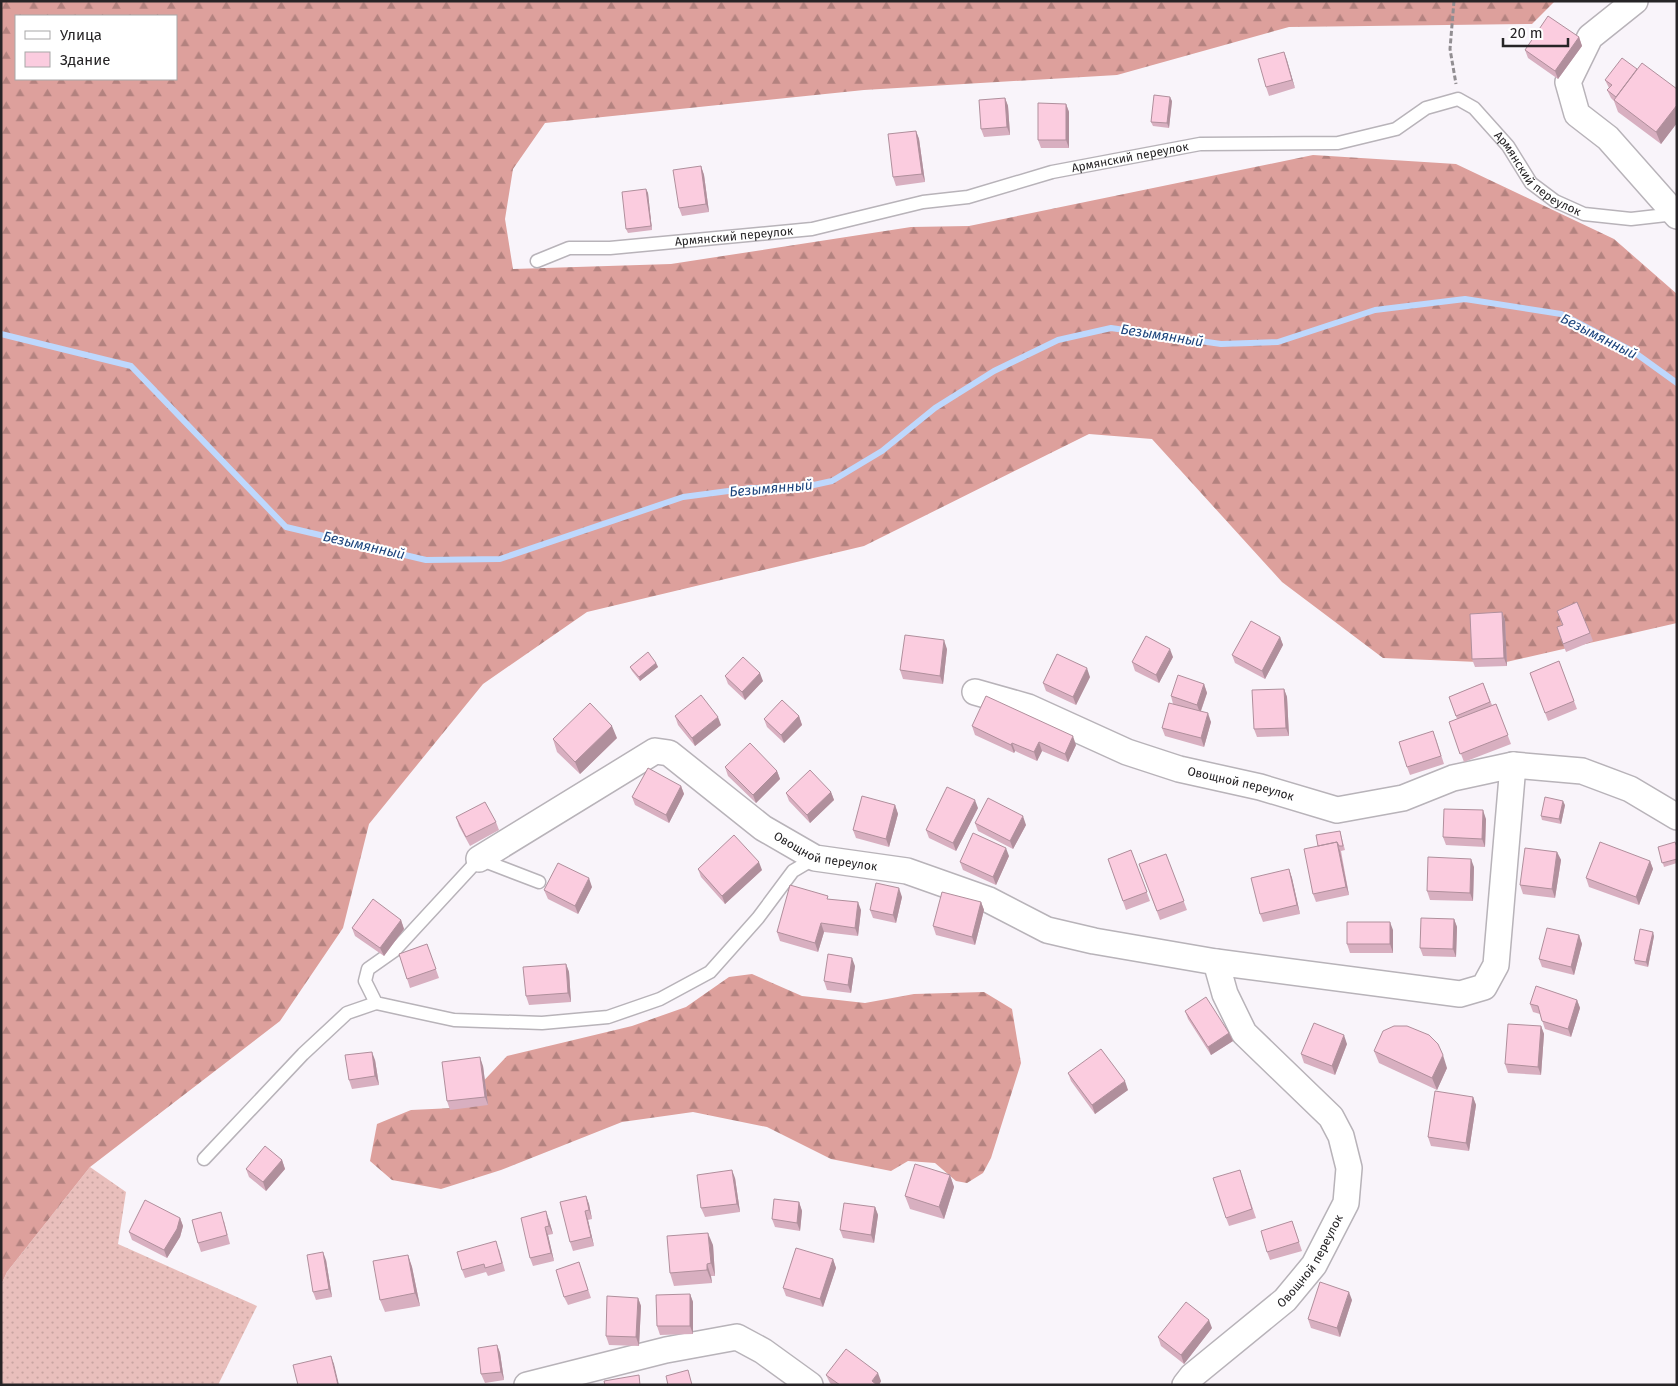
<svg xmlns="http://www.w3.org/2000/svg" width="1678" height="1386" viewBox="0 0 1678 1386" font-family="'Fira Sans',sans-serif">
<defs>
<pattern id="grass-dots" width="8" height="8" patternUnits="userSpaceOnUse" patternTransform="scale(1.25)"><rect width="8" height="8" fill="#e9bfbc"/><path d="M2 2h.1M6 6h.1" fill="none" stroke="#c8a4a1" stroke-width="1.8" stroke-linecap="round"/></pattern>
<pattern id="forest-firs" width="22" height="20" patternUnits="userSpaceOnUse" patternTransform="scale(1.25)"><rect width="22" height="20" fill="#dda09c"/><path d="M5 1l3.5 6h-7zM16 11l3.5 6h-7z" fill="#b3827f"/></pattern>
</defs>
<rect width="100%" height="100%" fill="#f9f4fa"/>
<path fill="url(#grass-dots)" d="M90,1167L126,1192L118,1244L257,1306L218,1385H1V1285L7,1272Z"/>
<path fill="url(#forest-firs)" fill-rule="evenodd" d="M1,1H1555L1532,24L1289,27L1117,75L864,90L545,123L513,169L505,219L513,269L671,264L911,227L969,226L1313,155L1456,164L1614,239L1677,294V623L1502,663L1383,658L1282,582L1152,439L1089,434L864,546L587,612L483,684L369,824L343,928L280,1021L90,1167L7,1272L1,1285ZM16,16H176V79H16Z
M752,974L802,996L865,1003L914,994L984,992L1012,1009L1021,1063L991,1158L983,1173L967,1183L956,1181L935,1163L908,1161L891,1171L831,1159L767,1127L693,1112L622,1122L501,1170L441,1189L392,1180L370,1161L377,1124L411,1110L453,1108L476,1089L507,1056L632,1026L686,1007L729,977Z"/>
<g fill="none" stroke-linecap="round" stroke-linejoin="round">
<path stroke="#bed8fd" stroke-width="6" d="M1,334L131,366L286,527L426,560L500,559L683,497L751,488H800L832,481L882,451L935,408L994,371L1058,340L1111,328L1221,344L1278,342L1375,310L1465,299L1561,314L1634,352L1677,383"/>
<defs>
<g id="service">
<path id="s1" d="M537,261L569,248H610L812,229L923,202L968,197L1052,172L1200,144L1338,143L1396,129L1426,108L1458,99L1474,108L1508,146L1531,183L1555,201L1584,214L1631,219L1675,214"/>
<path d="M539,882L479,859L395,950L368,969L365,981L376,1003L454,1020L542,1023L608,1017L660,999L710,972L758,918L793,871L815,858"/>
<path d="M204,1159L303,1054L347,1013L376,1003"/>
</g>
<g id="minor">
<path d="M1635,1L1590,37L1568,82L1577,114L1608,138L1677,216"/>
<path id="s2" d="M975,692L1028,707L1127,752L1179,769L1260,787L1337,810L1403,798L1453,778L1513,765L1582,771L1630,789L1677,817"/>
<path id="s3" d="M479,859L655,751L669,753L763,828L815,858L907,871L989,900L1047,930L1094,941L1216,962L1460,994L1484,987L1496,965L1513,765"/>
<path d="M527,1385L666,1350L737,1337L763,1351L810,1385"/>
<path id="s4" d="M1185,1385L1192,1376L1285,1300L1314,1265L1346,1203L1349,1168L1341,1136L1331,1117L1244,1033L1225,994L1216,962"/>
</g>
</defs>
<use href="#service" stroke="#b8b3b9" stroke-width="15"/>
<use href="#minor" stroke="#b8b3b9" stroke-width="28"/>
<path stroke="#928e92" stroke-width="3" stroke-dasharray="5 2.5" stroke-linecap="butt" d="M1454,1L1450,49L1456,84"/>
<use href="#service" stroke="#fff" stroke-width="12"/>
<use href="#minor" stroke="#fff" stroke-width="25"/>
</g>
<path fill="#d8afc0" d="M1579,37L1582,46L1558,79L1528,58L1525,50Z
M1284,52L1295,88L1269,96L1266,87Z
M1637,69L1677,89V123L1661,144L1618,112L1614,101L1611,98L1607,90L1609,88L1605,80Z
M1005,98L1008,106L1010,135L984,137L981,129Z
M1172,101L1169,128L1153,126L1151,122Z
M1066,104L1069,112V148H1041L1038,140Z
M916,131L919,139L925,182L896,186L893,177Z
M701,166L704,175L709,212L682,216L679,208Z
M646,189L648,193L652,230L628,233L626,229Z
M1557,611L1590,633L1593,641L1566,652L1557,627L1562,625Z
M1502,612L1505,620L1507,666L1475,667L1472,659Z
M1280,637L1283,645L1265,679L1235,663L1232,655Z
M947,649L943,684L903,679L900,670Z
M1173,657L1159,683L1135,671L1132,662Z
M1559,661L1577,709L1548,721L1530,673Z
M656,663L658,667L640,681L632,671L630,667Z
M725,676L763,681L745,700L728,684Z
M1090,677L1076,705L1046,691L1043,683Z
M1483,683L1492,705L1496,704L1511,744L1464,762L1449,722L1457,719L1449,697Z
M1204,684L1207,693L1201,711L1211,722L1204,747L1165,736L1162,728L1173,704L1171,696Z
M1284,689L1287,697L1289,736L1257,737L1254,729Z
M675,716L721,725L695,746L678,725Z
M799,716L802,725L784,743L767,727L764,719Z
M972,726L1076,745L1068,762L1042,751L1037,761L1015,751L1014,753L975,735Z
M617,738L580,774L557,752L553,739Z
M1436,739L1444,764L1410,775L1407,767Z
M725,767L777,771L780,779L756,803L728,776Z
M681,786L684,794L669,823L635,805L632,797Z
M831,792L834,800L810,823L789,801L786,793Z
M895,805L898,814L889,847L856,838L853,830Z
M1565,805L1561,824L1542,820L1541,816Z
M978,808L956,851L929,838L926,830Z
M456,817L496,822L499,830L470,846L459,826Z
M1486,819L1485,847L1446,845L1443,837Z
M975,823L1026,825L1013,849L978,831Z
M1340,831L1345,850L1341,851L1349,895L1316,902L1313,894L1318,846Z
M1677,846V863L1664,867L1658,847Z
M1131,850L1150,901L1126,910L1108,859Z
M1557,852L1561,860L1555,898L1523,894L1520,885Z
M1166,854L1187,910L1160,920L1139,864Z
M1009,856L996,885L963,870L960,862Z
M1650,861L1653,869L1639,905L1589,887L1586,878Z
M1474,867L1473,901L1430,900L1427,891Z
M698,869L762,870L725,904L701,877Z
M1289,869L1292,878L1300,914L1263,922L1260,914Z
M592,887L578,914L548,899L544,890Z
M902,897L896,923L873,918L870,910Z
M830,899L861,910L858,936L824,932L818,952L780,941L777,932Z
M981,902L984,910L975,945L936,935L933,926Z
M1454,919L1457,927L1456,957L1423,956L1420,948Z
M401,920L404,929L384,956L355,936L352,928Z
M1393,930V953H1350L1347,944Z
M1579,935L1582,944L1574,975L1542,967L1539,959Z
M1654,936L1648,967L1635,964L1634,960Z
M427,944L439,978L410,988L399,954Z
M566,964L569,972L571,1002L529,1005L526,996Z
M855,966L851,993L827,990L824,981Z
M1577,1000L1580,1008L1571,1037L1545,1029L1540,1014L1533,1012L1530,1004Z
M1185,1011L1229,1033L1233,1041L1211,1055L1188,1019Z
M1541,1026L1544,1034L1541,1075L1508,1073L1505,1064Z
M1347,1044L1335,1075L1304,1063L1301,1054Z
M1374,1051L1447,1068L1437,1090L1379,1063Z
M375,1060L379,1085L352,1089L349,1080Z
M483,1066L488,1105L450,1110L447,1101Z
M1068,1073L1128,1090L1095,1114L1071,1081Z
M1473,1097L1476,1105L1469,1151L1431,1146L1428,1137Z
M282,1160L285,1169L266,1191L249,1177L246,1169Z
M1240,1170L1256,1218L1229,1226L1226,1218Z
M950,1175L954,1187L944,1219L910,1209L905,1196Z
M735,1178L740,1212L705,1217L701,1208Z
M586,1196L589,1204L592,1219L588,1220L594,1246L573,1251L570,1242Z
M799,1202L802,1211L800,1231L775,1227L772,1219Z
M875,1207L878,1215L874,1243L843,1238L840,1230Z
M180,1218L183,1226L180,1237L167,1258L132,1240L129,1232Z
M549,1220L553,1234L548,1235L554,1261L533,1266L530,1258Z
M224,1221L230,1244L201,1252L198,1243Z
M1292,1221L1302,1251L1270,1260L1267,1252Z
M713,1245L715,1276H711L712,1283L674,1286L670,1273Z
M499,1249L505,1271L488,1276L486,1272L465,1278L462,1270Z
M408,1255L412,1267L420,1306L385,1312L380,1300Z
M833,1259L836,1268L823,1307L786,1296L783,1288Z
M326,1260L332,1297L316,1300L313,1292Z
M582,1271L591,1298L568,1305L564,1297Z
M690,1294L693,1302V1334L660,1335L657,1326Z
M638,1298L641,1306L639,1346L609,1345L606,1336Z
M1352,1300L1340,1337L1311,1328L1308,1319Z
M1212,1328L1184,1364L1161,1346L1158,1337Z
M497,1345L500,1353L504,1380L485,1383L481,1374Z
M826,1375L881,1381L879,1385H832L830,1383Z"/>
<path fill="#b08f9c" d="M1579,37L1582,46L1558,79L1555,71Z
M1284,52L1287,60L1295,88L1292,80Z
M1170,97L1172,101L1169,128L1167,123Z
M1005,98L1008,106L1010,135L1007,127Z
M1066,104L1069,112V148L1066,140Z
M1677,105V123L1661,144L1656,132Z
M916,131L919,139L925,182L922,174Z
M701,166L704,175L709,212L706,204Z
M646,189L648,193L652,230L651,226Z
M1502,612L1505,620L1507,666L1504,658Z
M1280,637L1283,645L1265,679L1262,671Z
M944,640L947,649L943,684L940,676Z
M1170,649L1173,657L1159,683L1156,675Z
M656,663L658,667L640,681L639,677Z
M1087,668L1090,677L1076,705L1073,697Z
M760,673L763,681L745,700L742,692Z
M1204,684L1207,693L1200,713L1197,705Z
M1284,689L1287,697L1289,736L1286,728Z
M1208,713L1211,722L1204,747L1201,738Z
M799,716L802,725L784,743L781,735Z
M718,717L721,725L695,746L692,738Z
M612,726L617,738L580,774L575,762Z
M1073,736L1076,745L1068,762L1065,754Z
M1039,742L1042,751L1037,761L1034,752Z
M1012,743L1015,751L1014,753L1011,745Z
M777,771L780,779L756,803L753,795Z
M681,786L684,794L669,823L666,815Z
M831,792L834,800L810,823L807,815Z
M975,800L978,808L956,851L953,843Z
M1563,801L1565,805L1561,824L1559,819Z
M895,805L898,814L889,847L886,839Z
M1483,810L1486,819L1485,847L1482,839Z
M1023,816L1026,825L1013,849L1010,841Z
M1337,842L1340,851L1349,895L1346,887Z
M1006,848L1009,856L996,885L993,877Z
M1557,852L1561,860L1555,898L1552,889Z
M1471,859L1474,867L1473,901L1470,893Z
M1650,861L1653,869L1639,905L1636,897Z
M759,862L762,870L725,904L722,896Z
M1289,869L1292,878L1300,914L1297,905Z
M589,878L592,887L578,914L575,906Z
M899,888L902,897L896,923L893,915Z
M858,902L861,910L858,936L855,928Z
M981,902L984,910L975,945L972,937Z
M1454,919L1457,927L1456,957L1453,949Z
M401,920L404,929L384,956L380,948Z
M1390,922L1393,930V953L1390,944Z
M821,923L824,932L818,952L815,943Z
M1653,932L1654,936L1648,967L1646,962Z
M1579,935L1582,944L1574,975L1571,967Z
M852,958L855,966L851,993L848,985Z
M566,964L569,972L571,1002L568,993Z
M1577,1000L1580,1008L1571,1037L1568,1029Z
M1541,1026L1544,1034L1541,1075L1538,1067Z
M1229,1033L1233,1041L1211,1055L1208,1047Z
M1344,1035L1347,1044L1335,1075L1332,1066Z
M372,1052L375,1060L379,1085L375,1076Z
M1443,1055L1447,1068L1437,1090L1432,1078Z
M480,1057L483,1066L488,1105L485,1097Z
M1125,1081L1128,1090L1095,1114L1092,1105Z
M1473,1097L1476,1105L1469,1151L1466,1143Z
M282,1160L285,1169L266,1191L263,1182Z
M732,1170L735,1178L740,1212L737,1204Z
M950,1175L954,1187L944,1219L939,1207Z
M586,1196L589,1204L592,1219L589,1210Z
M799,1202L802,1211L800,1231L797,1223Z
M875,1207L878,1215L874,1243L871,1235Z
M546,1211L549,1220L553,1234L549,1226Z
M585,1211L588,1220L594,1246L591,1237Z
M180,1218L183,1226L180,1237L167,1258L164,1250Z
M545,1227L548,1235L554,1261L551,1253Z
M708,1233L713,1245L715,1276L711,1263Z
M323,1252L326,1260L332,1297L329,1289Z
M408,1255L412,1267L420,1306L415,1293Z
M833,1259L836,1268L823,1307L820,1299Z
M707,1264L711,1276L712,1283L707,1270Z
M1349,1292L1352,1300L1340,1337L1337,1328Z
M690,1294L693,1302V1334L690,1326Z
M638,1298L641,1306L639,1346L636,1337Z
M1209,1320L1212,1328L1184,1364L1181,1355Z
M497,1345L500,1353L504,1380L501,1372Z
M331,1356L334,1364L339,1385H338Z
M878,1373L881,1381L879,1385H873L872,1381Z"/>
<path fill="#fbccdf" stroke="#b08f9c" d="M1548,16L1579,37L1555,71L1525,50Z
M1284,52L1292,80L1266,87L1258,59Z
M1622,58L1637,69L1616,97L1607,90L1612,85L1605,80Z
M1642,63L1677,89V105L1656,132L1614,100Z
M1154,95L1170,97L1167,123L1151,122Z
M1005,98L1007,127L981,129L979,100Z
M1038,103L1066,104V140H1038Z
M916,131L922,174L893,177L888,134Z
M701,166L706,204L679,208L673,170Z
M646,189L651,226L626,229L622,192Z
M1577,602L1590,633L1563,644L1557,627L1563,625L1557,611Z
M1502,612L1504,658L1472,659L1470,614Z
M1251,621L1280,637L1262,671L1232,655Z
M905,635L944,640L940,676L900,670Z
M1146,636L1170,649L1156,675L1132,662Z
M648,652L656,663L639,677L630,667Z
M1057,654L1087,668L1073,697L1043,683Z
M743,657L760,673L742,692L725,676Z
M1559,661L1574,701L1545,713L1530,673Z
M1178,675L1204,684L1197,705L1171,696Z
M1483,683L1490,702L1456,716L1449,697Z
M1284,689L1286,728L1254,729L1252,690Z
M701,695L718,717L692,738L675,716Z
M986,696L1073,736L1065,754L1039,742L1034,752L1012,743L1011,745L972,726Z
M782,700L799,716L781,735L764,719Z
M590,703L612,726L575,762L553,739Z
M1169,703L1208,713L1201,738L1162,728Z
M1496,704L1508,735L1460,754L1449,722Z
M1433,731L1441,756L1407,767L1399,742Z
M750,743L777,771L753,795L725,767Z
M648,768L681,786L666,815L632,797Z
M810,770L831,792L807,815L786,793Z
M947,787L975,800L953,843L926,830Z
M862,796L895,805L886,839L853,830Z
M1545,797L1563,801L1559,819L1541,816Z
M988,798L1023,816L1010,841L975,823Z
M485,802L496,822L466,837L456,817Z
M1444,809L1483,810L1482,839L1443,837Z
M1340,831L1343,846H1339L1337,842L1318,846L1316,835Z
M973,833L1006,848L993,877L960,862Z
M734,835L759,862L722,896L698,869Z
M1337,842L1346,887L1313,894L1304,849Z
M1600,842L1650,861L1636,897L1586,878Z
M1675,842L1677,847V859L1662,863L1658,847Z
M1525,848L1557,852L1552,889L1520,885Z
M1131,850L1147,892L1123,901L1108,859Z
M1166,854L1184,901L1157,911L1139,864Z
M1428,857L1471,859L1470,893L1427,891Z
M558,863L589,878L575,906L544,890Z
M1289,869L1297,905L1260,914L1251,878Z
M876,883L899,888L893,915L870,910Z
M790,885L828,896L827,899L858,902L855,928L821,923L815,943L777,932Z
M942,892L981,902L972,937L933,926Z
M373,899L401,920L380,948L352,928Z
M1421,918L1454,919L1453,949L1420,948Z
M1347,922H1390V944H1347Z
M1547,928L1579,935L1571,967L1539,959Z
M1640,929L1653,932L1646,962L1634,960Z
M427,944L436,969L407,979L399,954Z
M828,954L852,958L848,985L824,981Z
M566,964L568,993L526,996L523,967Z
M1536,986L1577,1000L1568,1029L1542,1021L1538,1006L1530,1004Z
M1206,997L1229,1033L1208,1047L1185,1011Z
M1314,1023L1344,1035L1332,1066L1301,1054Z
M1508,1024L1541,1026L1538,1067L1505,1064Z
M1394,1026H1407L1429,1035L1438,1044L1443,1055L1432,1078L1374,1051L1383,1031Z
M1101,1049L1125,1081L1092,1105L1068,1073Z
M372,1052L375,1076L349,1080L345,1055Z
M480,1057L485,1097L447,1101L442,1062Z
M1435,1091L1473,1097L1466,1143L1428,1137Z
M265,1146L282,1160L263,1182L246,1169Z
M915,1164L950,1175L939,1207L905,1196Z
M732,1170L737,1204L701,1208L697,1175Z
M1240,1170L1252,1209L1226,1218L1213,1178Z
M586,1196L589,1210L585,1211L591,1237L570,1242L560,1202Z
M774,1199L799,1202L797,1223L772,1219Z
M145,1200L180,1218L177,1229L164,1250L129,1232Z
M844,1203L875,1207L871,1235L840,1230Z
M546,1211L549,1226L545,1227L551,1253L530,1258L521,1218Z
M221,1212L227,1235L198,1243L192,1220Z
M1292,1221L1299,1242L1267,1252L1261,1231Z
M708,1233L711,1263L707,1264V1270L670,1273L667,1236Z
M496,1241L502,1263L485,1268L484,1264L462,1270L457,1252Z
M796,1248L833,1259L820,1299L783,1288Z
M323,1252L329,1289L313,1292L307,1255Z
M408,1255L415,1293L380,1300L373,1261Z
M579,1262L588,1290L564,1297L556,1270Z
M1320,1282L1349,1292L1337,1328L1308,1319Z
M690,1294V1326H657L656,1295Z
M607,1296L638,1298L636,1337L606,1336Z
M1186,1302L1209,1320L1181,1355L1158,1337Z
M497,1345L501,1372L481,1374L478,1348Z
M846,1349L878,1373L872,1381L877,1385H840L826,1375Z
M331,1356L338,1385H298L293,1365Z
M688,1370L692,1385H668L666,1376Z
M639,1375L640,1385H605L604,1381Z"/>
<g text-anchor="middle" stroke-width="4" stroke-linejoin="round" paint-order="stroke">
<g font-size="12" fill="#262426" stroke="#fff">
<text dy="4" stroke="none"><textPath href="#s1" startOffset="605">Армянский переулок</textPath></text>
<text dy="4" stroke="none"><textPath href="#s1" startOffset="1055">Армянский переулок</textPath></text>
<text dy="4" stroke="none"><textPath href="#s1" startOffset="200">Армянский переулок</textPath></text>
<text dy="4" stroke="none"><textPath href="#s2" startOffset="282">Овощной переулок</textPath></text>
<text dy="4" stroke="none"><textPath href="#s3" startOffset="409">Овощной переулок</textPath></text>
<text dy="4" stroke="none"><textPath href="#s4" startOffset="178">Овощной переулок</textPath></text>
</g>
<g font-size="14" font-style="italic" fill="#1d457d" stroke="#fff">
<text transform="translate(1162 335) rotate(9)" y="5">Безымянный</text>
<text transform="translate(1599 336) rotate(27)" y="5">Безымянный</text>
<text transform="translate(771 488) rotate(-5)" y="5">Безымянный</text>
<text transform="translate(364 545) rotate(13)" y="5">Безымянный</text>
</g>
</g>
<rect width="1678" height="1386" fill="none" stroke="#262426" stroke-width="5"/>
<rect x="15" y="15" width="162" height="65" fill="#ffffff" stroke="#a8a7a8"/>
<rect x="25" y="31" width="25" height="8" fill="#ffffff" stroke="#a8a7a8"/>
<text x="60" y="40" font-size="15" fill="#262426">Улица</text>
<rect x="25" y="52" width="25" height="15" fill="#fbccdf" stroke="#a8a7a8"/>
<text x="60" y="65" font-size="15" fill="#262426">Здание</text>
<path d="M1503 38v8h65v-8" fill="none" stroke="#262426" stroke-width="2.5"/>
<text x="1510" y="38" font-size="15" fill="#262426" stroke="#ffffff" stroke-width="4" paint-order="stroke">20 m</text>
</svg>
